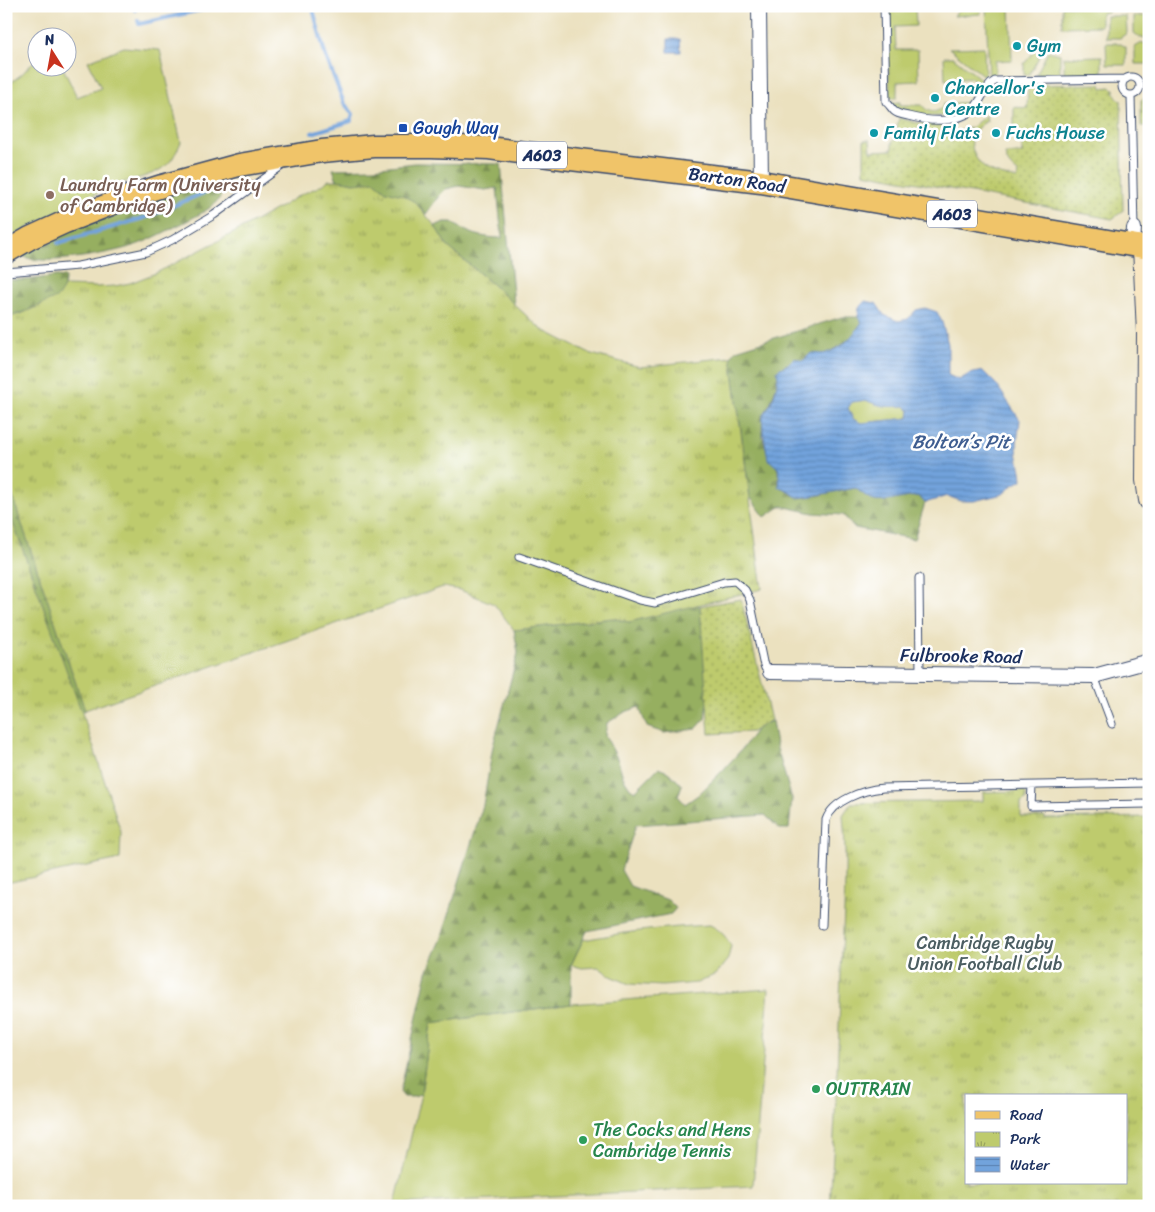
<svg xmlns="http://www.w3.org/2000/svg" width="1155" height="1212" viewBox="0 0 1155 1212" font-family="Sriracha,sans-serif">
<defs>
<pattern id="forest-firs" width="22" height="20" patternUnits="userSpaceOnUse" patternTransform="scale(1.25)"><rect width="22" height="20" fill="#96af60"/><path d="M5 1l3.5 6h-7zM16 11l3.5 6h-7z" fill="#7a8f52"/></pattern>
<pattern id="park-tufts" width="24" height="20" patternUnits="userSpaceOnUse" patternTransform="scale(1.25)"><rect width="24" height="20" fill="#becb6d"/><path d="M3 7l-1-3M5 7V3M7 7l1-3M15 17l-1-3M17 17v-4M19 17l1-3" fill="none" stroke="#9aa55d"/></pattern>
<pattern id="garden-dots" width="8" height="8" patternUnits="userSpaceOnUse" patternTransform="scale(1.25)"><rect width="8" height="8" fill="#becb6d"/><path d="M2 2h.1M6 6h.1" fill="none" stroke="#9aa55d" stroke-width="1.8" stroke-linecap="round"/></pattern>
<pattern id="water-rules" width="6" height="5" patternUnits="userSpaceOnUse" patternTransform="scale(1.25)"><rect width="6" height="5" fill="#72a3dc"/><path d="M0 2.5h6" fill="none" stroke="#5d85b6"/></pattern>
</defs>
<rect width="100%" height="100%" fill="#fff"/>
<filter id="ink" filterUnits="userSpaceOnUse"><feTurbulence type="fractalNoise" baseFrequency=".02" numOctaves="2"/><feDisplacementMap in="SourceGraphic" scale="10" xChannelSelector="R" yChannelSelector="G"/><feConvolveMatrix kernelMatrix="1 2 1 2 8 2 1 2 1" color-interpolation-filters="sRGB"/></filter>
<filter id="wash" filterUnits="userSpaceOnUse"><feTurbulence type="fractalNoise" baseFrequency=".0096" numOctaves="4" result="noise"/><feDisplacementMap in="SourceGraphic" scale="20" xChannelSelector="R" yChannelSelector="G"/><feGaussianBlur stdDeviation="1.12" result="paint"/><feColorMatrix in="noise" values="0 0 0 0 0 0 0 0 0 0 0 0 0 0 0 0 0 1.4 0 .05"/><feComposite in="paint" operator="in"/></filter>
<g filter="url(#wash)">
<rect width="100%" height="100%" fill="#ebe1bf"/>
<path fill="#becb6d" stroke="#6c7d66" d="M886,6H915L916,26L895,27L896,50H918L919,81L897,82V98H890Z
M962,6H981V14L954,16Z
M986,6H1010L1012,60L995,61V75L989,79Z
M1062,6H1108V12L1101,13V26L1062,27Z
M1106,16H1126L1127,33L1120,38H1106Z
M1134,16H1149V38H1141L1134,33Z
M1106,43H1119L1126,47V65H1107Z
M1142,43H1149V64H1135V47Z
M124,47L160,50L181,142C177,151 172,162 164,167C149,178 130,179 114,186C76,202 41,220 6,240V86L22,74L37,58L38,68H63L77,97L101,88L88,61Z
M984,47L985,77L949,48Z
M1037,48L1043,50L1029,75H1024V64Z
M1048,51L1060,54V75H1036Z
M1102,56V73L1064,74V57Z
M944,57H953L982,80L979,85L973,86V78L945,80Z
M970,94H979C976,100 972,106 966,109C950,120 902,119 890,103L900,102V105H922C928,114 939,114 944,104L970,102Z
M866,400C880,407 890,407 905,406L910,411L909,418L861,423L853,419L848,408L852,402Z
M710,925C720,930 726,936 731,946L728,959L716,974L697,983L662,986L629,984L611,976L598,967L582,968L571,965L583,940C625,932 667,927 710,925Z
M769,989L753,1186L395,1204L421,1094L431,1023L571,1004Z"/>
<path fill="url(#forest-firs)" stroke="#586f5f" d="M415,163L501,164L514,304L491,283L447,246L435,226L444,222H452C467,234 483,238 502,238L497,188L485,190L459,186L446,189L439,196L426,214L415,202L402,195L386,191L374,181L354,183L337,180L333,169L373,168Z
M205,184C216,185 228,189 217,201C209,211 195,216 185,222C168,230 151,240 133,246C112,253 37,268 21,255L46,236Z
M57,276L65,277C65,284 64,290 59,296C52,304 18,314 6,317V280H27Z
M842,317H858L862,322L852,337L847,342L825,354L811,353L803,361L794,358L788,364L782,367C779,375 777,385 774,393C772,401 767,408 764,415C761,422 762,435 764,442C770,461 781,463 779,487L790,492L798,498L812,496L855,488C860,491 870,500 875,501C882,503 909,496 919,496L925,503L914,539L855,528L843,515L813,513L781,506L765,517L750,497L731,357L736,350Z
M6,477L85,710L81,712L6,504Z
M695,605L700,606L707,701L705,719L696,729L664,733L647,727L639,707L625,712L607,723L605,735L618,760L623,777L630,788L635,791L658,768L668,772L682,785L678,796L685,804L698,795L723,770L742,749L759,726L772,721L776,745L792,799L789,829H780L765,815L636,825L621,870L630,886L668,900L676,908L671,914L587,931L571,965V1004L431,1023L421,1094L415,1097H404L400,1092L427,972L441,940L483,805L493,746L518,653L514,630L612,618L629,622Z"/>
<path fill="url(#park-tufts)" stroke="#6c7d66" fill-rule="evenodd" d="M329,180H337L354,183L374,181L386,191L402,195L415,202L435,226L447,246L491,283L541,329L588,353L640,367L731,357L762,589L629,622L612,618L514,630L494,604L460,590L443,587L85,710L6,477V318L23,313L58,297L65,286L97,287L115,286L130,283L156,273L239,230L282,206L300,195L318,187Z
M6,504L86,724L121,832L120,859L6,883Z
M1022,791L1026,793V800L1021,803V817H1045V819L1149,817V1206H830C835,1129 838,1052 841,974C843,921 848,868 843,815L851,803L983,801V792ZM966,1096H1126V1183H966Z"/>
<path fill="url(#garden-dots)" stroke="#6c7d66" d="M1101,84L1102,88L1110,87L1114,89C1114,94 1116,97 1121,100L1123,211L1112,219L864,173V140H870L871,151L892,150V141L897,139V127L899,118C916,123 932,127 950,124L954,133L972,127L986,115L987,121C982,124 975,129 973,135C968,148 978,166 990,171C998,175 1008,177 1017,179L1018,173C1011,167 1006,163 1005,154H1022V136L1010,135V127L1014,126V107L1027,108L1028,85Z
M1149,90V126H1141V100L1146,97Z
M741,599L771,720L752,732L709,734L700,606Z"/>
<path fill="url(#water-rules)" stroke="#46699d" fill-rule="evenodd" d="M668,39H680L681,52H668Z
M865,301L876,303L884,315L898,321L908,319L916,310L925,308L937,312L942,322L948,344V375L959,380L969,374L983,371L996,384L1020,420C1019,429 1017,439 1017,448C1017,459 1022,469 1022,480L1013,485L1003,494L974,501H961L947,496L925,503L919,496C909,496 882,503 875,501C870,500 860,491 855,488L812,496L798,498L790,492L779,487L780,476L778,468L768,459L763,430V416L770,405L775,393L778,377L777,370L788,364L794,358L803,361L811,353C816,353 822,355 826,353C843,348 853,336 862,322L858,317L859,308ZM866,400C880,407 890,407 905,406L910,411L909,418L861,423L853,419L848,408L852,402Z"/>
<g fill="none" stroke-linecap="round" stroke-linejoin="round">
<path stroke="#72a3dc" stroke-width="4" d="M134,6L135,10
M138,20L139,24L219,6
M312,133L351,121L353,114L344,103L325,54L314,13L313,6
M58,243L147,217L206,192"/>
</g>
</g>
<g filter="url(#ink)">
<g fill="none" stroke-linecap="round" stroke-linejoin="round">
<defs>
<path id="lane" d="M884,6L886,102C889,104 891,108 894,111C897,114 903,115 908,116C927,121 959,125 974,108C982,100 985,86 995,81L1126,79
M1122 86a9 9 0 1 1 18 0a9 9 0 1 1-18 0Z
M1131,96L1134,228
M6,272L78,266L146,252L172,240L214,215L283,165
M519,557L640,600L655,603L724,582L735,581L745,590L750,600L763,662L765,668L770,672
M919,578L920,674
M1094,676L1112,724
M1032,786L1031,806L1149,804
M822,925L826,820C833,800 863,790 883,788L1149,783"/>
<path id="street" d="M759,6L761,182
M1133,245L1134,228
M770,672L1094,676L1149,661"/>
<path id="secondary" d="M1143,247L1147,333L1146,480L1149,500"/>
<path id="primary" d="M6,252L30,238L65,222L131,196L162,186L239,165L322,151L374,146H431L489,148L563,158L761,182L1149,248"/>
</defs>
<use href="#lane" stroke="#3a4a6d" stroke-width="9"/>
<use href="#street" stroke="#3a4a6d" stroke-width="16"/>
<use href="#secondary" stroke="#3a4a6d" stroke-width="22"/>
<use href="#primary" stroke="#3a4a6d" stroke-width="25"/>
<use href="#lane" stroke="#fff" stroke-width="7"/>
<use href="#street" stroke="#fff" stroke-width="14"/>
<use href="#secondary" stroke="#f9e7c3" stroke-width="20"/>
<use href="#primary" stroke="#f0c469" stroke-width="22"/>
</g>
</g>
<g fill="#0f9aa8" stroke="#fff" stroke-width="2">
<circle cx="1017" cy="46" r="5"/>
<circle cx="935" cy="98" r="5"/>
<circle cx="874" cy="133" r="5"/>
<circle cx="996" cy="133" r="5"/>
</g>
<rect fill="#1a4fb4" stroke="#fff" stroke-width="2" x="398" y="123" width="10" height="10" rx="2.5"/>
<circle fill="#8d6e63" stroke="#fff" stroke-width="2" cx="50" cy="195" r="5"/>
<g fill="#2e9e5b" stroke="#fff" stroke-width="2">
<circle cx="816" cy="1089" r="5"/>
<circle cx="583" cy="1140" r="5"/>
</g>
<g text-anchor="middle" stroke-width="5" stroke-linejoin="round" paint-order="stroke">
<g fill="#fff" stroke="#5f6d8e" stroke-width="1">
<rect x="517" y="141.5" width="50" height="27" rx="4"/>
<rect x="927" y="200.5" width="50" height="27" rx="4"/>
</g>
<g font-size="16" font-weight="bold" fill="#1b2f5e">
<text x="542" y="161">A603</text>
<text x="952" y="220">A603</text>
</g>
<g font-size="18" fill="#0d838f" stroke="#fff" text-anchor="start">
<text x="1027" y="52">Gym</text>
<text x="945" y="94">Chancellor's<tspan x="945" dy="21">Centre</tspan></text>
<text x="884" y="139">Family Flats</text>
<text x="1006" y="139">Fuchs House</text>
</g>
<g font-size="18" fill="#164399" stroke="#fff" text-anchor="start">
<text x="413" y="134">Gough Way</text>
</g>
<g font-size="18" fill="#1b2f5e" stroke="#fff">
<text transform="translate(737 180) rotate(8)" y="6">Barton Road</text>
<text transform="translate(961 656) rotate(1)" y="6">Fulbrooke Road</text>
</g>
<g font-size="18" fill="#785e54" stroke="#fff" text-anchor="start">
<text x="60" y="191">Laundry Farm (University<tspan x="60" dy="21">of Cambridge)</tspan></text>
</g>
<g font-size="18" fill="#4c5e62" stroke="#fff">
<text x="985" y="949">Cambridge Rugby<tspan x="985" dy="21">Union Football Club</tspan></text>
</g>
<g font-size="18" fill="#27864d" stroke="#fff" text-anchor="start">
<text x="826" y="1095">OUTTRAIN</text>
<text x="593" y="1136">The Cocks and Hens<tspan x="593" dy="21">Cambridge Tennis</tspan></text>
</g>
<g font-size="19" font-style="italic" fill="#3e5d90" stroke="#fff">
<text x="961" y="448">Bolton’s Pit</text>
</g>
</g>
<rect width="1155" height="1212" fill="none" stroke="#fff" stroke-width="25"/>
<rect x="965" y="1094" width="162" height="90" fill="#ffffff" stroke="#a4acbf"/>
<rect x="975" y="1111" width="25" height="8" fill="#f0c469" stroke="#a4acbf"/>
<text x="1010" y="1120" font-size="15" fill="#1b2f5e">Road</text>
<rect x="975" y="1132" width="25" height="15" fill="url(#park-tufts)" stroke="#a4acbf"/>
<text x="1010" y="1144" font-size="15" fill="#1b2f5e">Park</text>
<rect x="975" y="1157" width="25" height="15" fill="url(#water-rules)" stroke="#a4acbf"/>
<text x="1010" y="1170" font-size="15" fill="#1b2f5e">Water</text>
<g transform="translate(52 52) rotate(349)"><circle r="24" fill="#ffffff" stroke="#a4acbf"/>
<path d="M0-4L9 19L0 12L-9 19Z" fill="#c8321e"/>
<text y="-8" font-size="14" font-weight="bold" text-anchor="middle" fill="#1b2f5e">N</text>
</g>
</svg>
